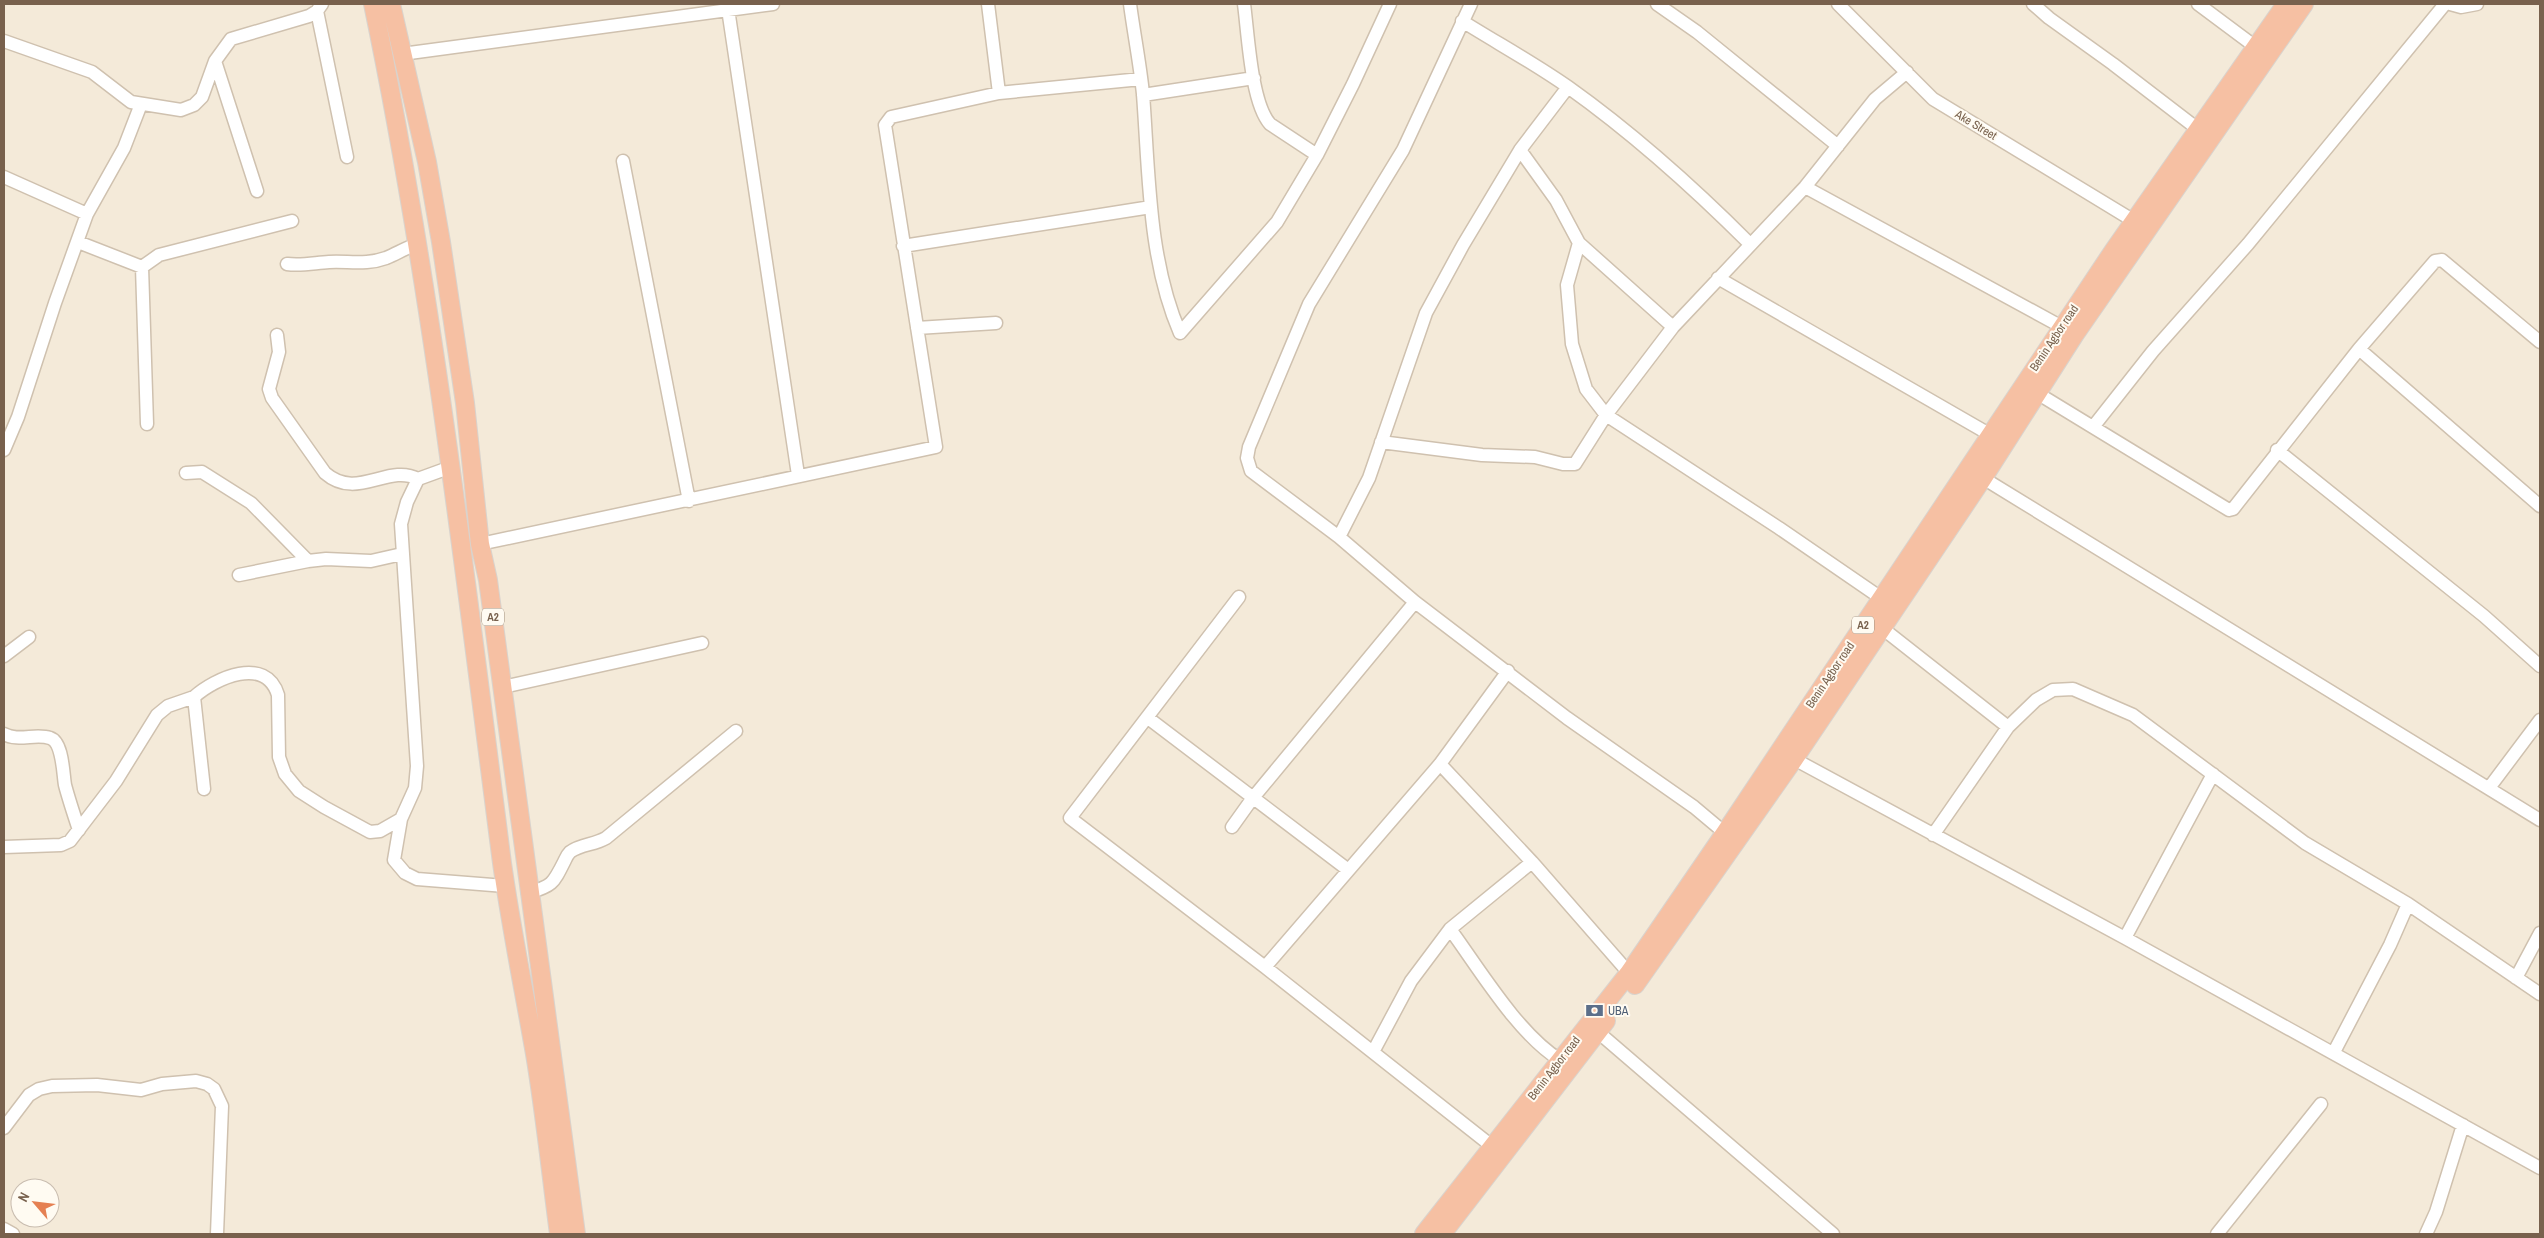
<svg xmlns="http://www.w3.org/2000/svg" width="2544" height="1238" viewBox="0 0 2544 1238" font-family="'Archivo Narrow',sans-serif">
<rect width="100%" height="100%" fill="#fdf7eb"/>
<path fill="#f4ead9" fill-rule="evenodd" d="M4,4H2540V1234H4ZM20,1188H50V1218H20Z"/>
<g fill="none" stroke-linecap="round" stroke-linejoin="round">
<defs>
<path id="minor" d="M988,4L999,93
M1130,4C1134,34 1140,64 1143,94C1149,172 1148,260 1180,333L1277,222L1317,155L1353,84L1390,4
M1244,4C1248,33 1251,103 1270,124L1317,155
M1471,4L1403,150L1309,304L1249,447L1247,458L1251,471L1339,537L1415,602L1567,718L1694,807L1725,833
M1657,4L1697,32L1838,146
M1838,4L1933,99L2134,221
M2033,4L2049,18L2113,64L2199,130
M2198,4L2257,48
M2450,4L2461,7L2477,4
M728,9L798,475
M317,11L347,157
M1462,21C1497,43 1534,63 1568,87C1634,134 1693,187 1750,244
M4,41L92,72L131,102L181,110L194,105L202,97L215,61L231,39L309,16L317,11L322,4
M402,54L773,4
M215,61L257,191
M1143,95L1254,78
M1520,150L1556,200L1579,243L1673,327
M623,161L689,501
M4,177L87,214
M1805,187L2062,327
M78,242L142,267L147,424
M1579,243L1567,285L1572,344L1586,389L1606,415L1779,528L1881,598
M903,246L1151,207
M287,264C301,266 314,263 329,262C349,261 367,265 386,258C398,253 407,247 418,244
M142,267L159,255L292,221
M1718,278L1989,434
M917,328L996,323
M277,335L279,352L269,389L272,398L325,473C357,501 388,463 418,479
M2359,349L2540,506
M2037,393L2229,510L2233,509L2359,349L2435,261L2442,260L2540,342
M2093,427L2153,351L2248,244L2445,4
M1381,442L1482,455L1535,457L1563,464H1575L1606,415L1673,327L1805,187L1875,99L1907,72
M4,450L18,417L55,303L87,214L124,148L141,104
M2277,450L2484,616L2540,666
M451,467L418,479L407,502L401,524L417,766L415,788L401,819L394,860L405,873L417,879L505,886
M186,473L202,472L251,503L308,561
M1983,478L2540,820
M1339,537L1369,478L1426,313L1463,245L1520,150L1568,87
M480,544L936,447L885,125L891,117L999,93L1141,79
M239,575L308,561L326,559L371,561L402,554
M1239,597L1070,818L1265,967L1498,1151
M1882,628L2008,727
M4,656L29,637
M503,687L702,643
M1148,718L1347,869
M4,734C18,742 36,733 50,738C63,742 63,774 65,785C69,800 74,815 79,830
M1794,759L2125,938L2540,1168
M1440,764L1532,862L1629,973
M2489,788L2540,720
M204,789L194,697C215,678 266,655 278,695L279,757L285,774L299,791L324,807L370,832L380,831L401,819
M1232,827L1252,799L1415,602
M1933,835L2008,727L2036,700L2053,690L2073,689L2133,715L2305,843L2408,904
M4,847L61,845L70,841L116,781L157,715L168,706L194,697
M528,893C552,886 553,884 564,862C566,858 567,855 570,852C581,844 594,845 606,838L736,731
M1450,929C1480,970 1518,1034 1560,1060
M2125,938L2213,774
M1265,967L1440,764L1508,671
M2516,978L2540,933
M1598,1032L1833,1234
M1373,1052L1411,981L1450,929L1532,862
M2334,1052L2390,945L2408,904L2540,994
M4,1128L29,1095L39,1089L52,1086L97,1085L141,1090L162,1084L196,1081L207,1084L214,1089L222,1106L217,1234
M4,1229L13,1234
M2217,1234L2321,1104
M2426,1234L2436,1212L2463,1125"/>
<path id="highway" d="M373,4C432,288 465,576 502,863C511,927 524,991 535,1054C545,1114 551,1174 559,1234
M391,4L427,162L441,242L465,403L480,544L488,580L498,655L576,1234
M1635,985L1794,759L1983,478L2075,334L2304,4
M1424,1234L1629,973L1725,833L2114,250L2286,4
M1442,1234L1606,1021"/>
</defs>
<use href="#minor" stroke="#cfc1af" stroke-width="15"/>
<use href="#highway" stroke="#d9d3cd" stroke-width="20"/>
<use href="#minor" stroke="#fff" stroke-width="12"/>
<use href="#highway" stroke="#f6c0a3" stroke-width="18"/>
</g>
<defs>
<symbol id="bank-bare" viewBox="-9 -9 18 18"><path d="M-6-4H6V4H-6ZM0-2.3a2.3 2.3 0 1 0 0 4.6a2.3 2.3 0 1 0 0-4.6Z" fill="#5c6f8a" stroke="#fffbf2" stroke-width="2.5" paint-order="stroke"/></symbol>
</defs>
<g fill-rule="evenodd">
<use href="#bank-bare" x="1582" y="998" width="25" height="25"/>
</g>
<g text-anchor="middle" stroke-width="4" stroke-linejoin="round" paint-order="stroke">
<g fill="#fffbf2" stroke="#a08f7e" stroke-width="1">
<rect x="482" y="608.5" width="22" height="17" rx="4"/>
<rect x="1852" y="616.5" width="22" height="17" rx="4"/>
</g>
<g font-size="11" font-weight="bold" fill="#78614d">
<text x="493" y="621">A2</text>
<text x="1863" y="629">A2</text>
</g>
<g font-size="12" fill="#78614d" stroke="#fffbf2">
<text transform="translate(1976 125) rotate(31)" y="4">Ake Street</text>
<text transform="translate(2054 338) rotate(-56)" y="4">Benin Agbor road</text>
<text transform="translate(1830 675) rotate(-56)" y="4">Benin Agbor road</text>
<text transform="translate(1554 1068) rotate(-52)" y="4">Benin Agbor road</text>
</g>
<g font-size="12" fill="#4e5e75" stroke="#fffbf2" text-anchor="start">
<text x="1608" y="1015">UBA</text>
</g>
</g>
<rect width="2544" height="1238" fill="none" stroke="#78614d" stroke-width="10"/>
<g transform="translate(35 1203) rotate(298)"><circle r="24" fill="#fffbf2" stroke="#c9bdb0"/>
<path d="M0-4L9 19L0 12L-9 19Z" fill="#e58052"/>
<text y="-8" font-size="14" font-weight="bold" text-anchor="middle" fill="#78614d">N</text>
</g>
</svg>
